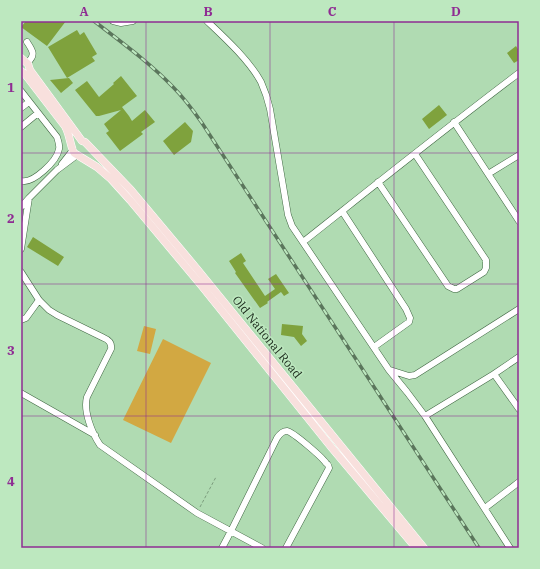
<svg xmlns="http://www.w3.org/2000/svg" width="540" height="569" viewBox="0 0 540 569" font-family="'IBM Plex Serif',serif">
<rect width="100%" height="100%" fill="#b0dbb2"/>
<path fill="#d2a842" d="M144,326L156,329L150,354L137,351Z
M163,339L211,363L171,443L123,420Z"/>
<path fill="#7fa23d" d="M26,21H66L47,46L21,27Z
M77,30L80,35L84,32L97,54L92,57L95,61L67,78L48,47Z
M516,46L519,51V60L514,63L507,53Z
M121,76L137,96L122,107L129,116L132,121L145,110L155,122L141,132L143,134L120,151L106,133L109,131L104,124L121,110L99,116H96L75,90L87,81L99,97L114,84L113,83Z
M69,78L73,83L61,93L50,80Z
M439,105L447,115L429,129L422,119Z
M185,122L193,131L191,142L174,155L163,141Z
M33,237L64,257L58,266L27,247Z
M241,253L246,261L243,263L265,296L275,289L268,279L276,274L289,293L284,296L281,292L267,302L268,303L260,308L235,273L236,272L229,261Z
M282,324L303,326L302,334L307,341L301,346L294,337L281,335Z"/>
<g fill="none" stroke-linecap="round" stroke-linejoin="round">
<defs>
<path id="minor" d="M113,21L121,23L133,21
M207,21C225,38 249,60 261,82C265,91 268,100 270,109L288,215L292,226L389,370L407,392L425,416L510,548
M27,63C36,55 33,51 27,42
M21,91L57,137C58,141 60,145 59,149C57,161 33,184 21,181
M21,108L29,102
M454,122L519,221
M21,127L38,113
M62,164L73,150
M488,174L519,155
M378,182L448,286L454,289H457L484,272L486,268V260L415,154
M21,207L29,198
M342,211L406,309L410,318L409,322L374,347
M303,242C375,185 446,128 519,73
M21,249L29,198L57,170L77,155
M21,272L39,300L49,310L57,315L104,338C109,340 112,343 111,349L87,397C83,411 92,433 100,445L197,513L262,548
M21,320L26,318L39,300
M390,370L409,376L415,375L519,309
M494,374L519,409
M21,393L95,435
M425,416L494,374L519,357
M485,508L519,482
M222,548L231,531L277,438C279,435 282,431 287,431C293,432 322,457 326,463C329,465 328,465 329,468L286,548"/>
<path id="major" d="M21,58L28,64L30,70L82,141L85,142L131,190L197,269L424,548
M21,71L25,74L65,126C70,135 70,145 74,153L97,167L111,179L130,200L201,285L332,448L416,548"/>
</defs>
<use href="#minor" stroke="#406743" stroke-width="7"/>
<use href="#major" stroke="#fff" stroke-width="8"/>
<path stroke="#7c9d7d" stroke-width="1" stroke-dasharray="3 2" stroke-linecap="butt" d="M200,507L216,477"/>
<use href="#minor" stroke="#fff" stroke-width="6"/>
<use href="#major" stroke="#f8e0dd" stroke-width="7"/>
<defs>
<path id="rail" d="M94,21C121,42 149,62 173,87C184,98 193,110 202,123L479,548"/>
</defs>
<use href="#rail" stroke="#5b765c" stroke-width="3.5"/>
<use href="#rail" stroke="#bde8bf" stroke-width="2" stroke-dasharray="6" stroke-linecap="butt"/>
</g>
<path fill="none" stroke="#8f2c93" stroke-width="1" stroke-opacity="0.55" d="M146,21V548M270,21V548M394,21V548M21,153H519M21,284H519M21,416H519"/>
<g text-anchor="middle" stroke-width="3" stroke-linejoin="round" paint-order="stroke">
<g font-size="12" fill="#1e2e1f" stroke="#bde8bf">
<text transform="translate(267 337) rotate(51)" y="4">Old National Road</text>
</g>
</g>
<rect width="540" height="569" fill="none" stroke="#bde8bf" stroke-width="44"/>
<rect x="22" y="22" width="496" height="525" fill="none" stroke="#8f2c93" stroke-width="1.5"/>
<g font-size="13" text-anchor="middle" font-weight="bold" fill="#8f2c93">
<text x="84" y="16">A</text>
<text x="208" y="16">B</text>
<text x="332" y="16">C</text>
<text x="456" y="16">D</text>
<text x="11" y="92">1</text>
<text x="11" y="223">2</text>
<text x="11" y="355">3</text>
<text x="11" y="486">4</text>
</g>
</svg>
